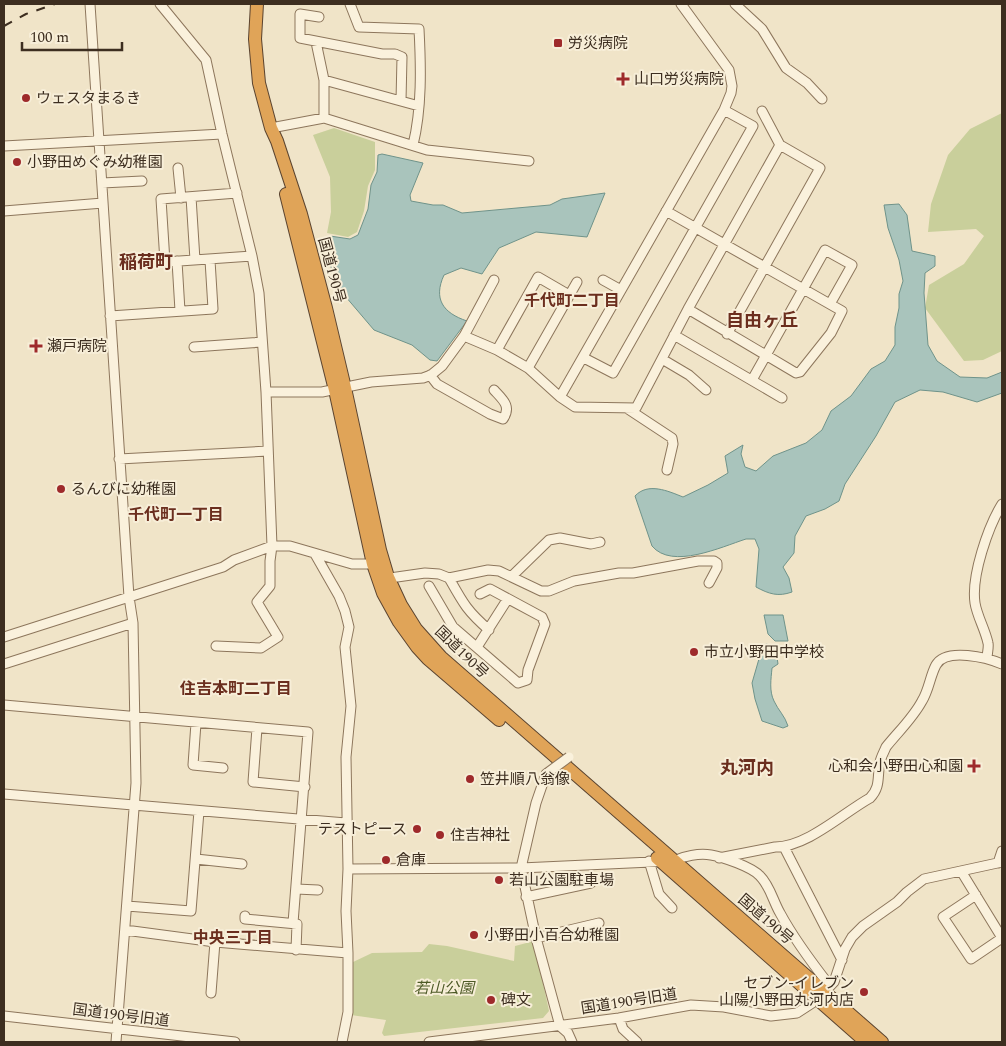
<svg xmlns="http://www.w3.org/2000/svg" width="1006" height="1046" viewBox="0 0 1006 1046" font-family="Spectral,'Noto Sans JP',serif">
<rect width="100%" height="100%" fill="#f0e4c8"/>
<path fill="#c9cf9b" d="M1002,113V351L983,360L964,361L925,308L929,285L964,264L984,236L976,229L928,232L931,204L948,155L970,129Z
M334,128L375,142V170L368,186L364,211L357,232L348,237L327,233L331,212L330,177L313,135Z
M534,941L549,1011L543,1018L384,1036L382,1033L386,1020L351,1015V963L372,953L422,952L429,944L447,946L514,961L515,946Z"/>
<path fill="#a9c4bc" stroke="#6f938a" d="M382,154L423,163L410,195L411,201L433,205H443L462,213L550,205L562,199L605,193L587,237L536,232L499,248L482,274L461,268L444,275C433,299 443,313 467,321L437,361L430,360L412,345L374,330L334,283L326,239L330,236L350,239L358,235L368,209L371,185L377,172L378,155Z
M899,204L907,215L912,251L935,256V266L925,273L924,293L928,345L937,361L960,377L987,378L1002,372V393L977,402L943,392L920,390L895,402L876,436L845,484L839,501L825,509L806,516L795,536L794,553L783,567L789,578L792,592C778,597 769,594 756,587L759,549L755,539H746C721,547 672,570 652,546L635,496C648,482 668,491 683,497L708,485L728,473L725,456L743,445L741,454L745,467L756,471L773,456L806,443L822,430L831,411L851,396L871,369L885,361L895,345V327L899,308V294L903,281L899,260L888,228L884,205Z
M764,615H783L788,641H775L768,634Z
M767,644L776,650L778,664L772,668C771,679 769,691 774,701C778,710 785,716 788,726L783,728L762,721L755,699L752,683L763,645Z"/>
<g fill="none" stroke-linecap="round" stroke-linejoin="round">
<defs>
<path id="minor" d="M90,4L129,597L133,623L136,783L116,1042
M160,4L206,60L222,134L252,256L259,293L266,392L272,546L270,561V586L257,602L278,637L261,648L216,646
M350,4L359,27L419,29C421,67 422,108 413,145
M735,4L762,29L786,68L807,83L822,99
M319,17L300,14V38L382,54H395L402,57L401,101
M316,42L324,80V118
M324,80L419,106
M271,128L324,118L427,150L529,161
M4,146L222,134
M178,168L181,198
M102,183L142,181
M237,193L161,199L165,262L252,256
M191,197L195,260
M4,211L103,203
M666,211L842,311L831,333L800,372L796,373L688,309
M177,261L180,311
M603,280L621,290
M110,316L213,309L210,260
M727,334L820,168L780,145L762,111
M674,335L782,398
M464,336L497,350L528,368L560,397L575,407L636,408L688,309L780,145
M194,347L262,342
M497,350L538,277L569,295
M584,358L613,373L753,126L724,110
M662,359L689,375L706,390
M528,368L577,282
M430,375L437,384L490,414L503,419C512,406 502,399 494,390
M752,380L825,250L852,265L830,304
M266,392H322L371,382L423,378L431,375L442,366L464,336L494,280
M560,397L724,110L731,93L732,86L729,70L681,4
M628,409L672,438L673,444L667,470
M119,459L268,451
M315,554L339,596L345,611L349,627L345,647L351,706L346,757L348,869L346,911L348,953V1012L342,1042
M512,576L549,540L560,538L591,544L600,542
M449,578C463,603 467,611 489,630
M383,579L425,573L439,574L449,578L488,570L499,571L541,591H549L574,581L619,573H633L698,561H714L717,563V568L709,583
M429,586L453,627L518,683L527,680L528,670L545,624L542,617L490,589L480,594
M4,637L223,567L234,560L272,546H290L352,564H373
M477,647L507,600
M987,658C987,654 989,647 988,643C985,629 977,616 975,603C971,576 988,527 1002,504
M4,664L133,623
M4,705L308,732L293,923
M196,723L193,765L223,768
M257,728L253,782L305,787
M546,774L536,803L521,868L536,938L560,1026L568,1033L572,1042
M4,794L346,823
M784,847L842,960
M719,858L775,847C807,847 843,813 870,798C881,787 877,776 880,762C881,757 884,752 886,747C898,732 913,718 922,701C929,690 930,676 936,665C946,647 988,658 1002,664
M196,859L242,864
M649,861L659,894L672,908
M998,863L1002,851
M348,869L521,868L673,861C684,856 699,853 711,855C723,857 752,867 760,876C770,886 773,901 780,913C794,939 812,963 830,986
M961,871L1002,938L971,959L943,917L976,895
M296,889L318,890
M526,897L591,883
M127,906L191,911L199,811
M245,916V919L297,924L296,950
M125,930L215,942L348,953
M536,938L599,923
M211,993L215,942
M4,1016L235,1042
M619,1018L623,1029L637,1042
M429,1042L619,1018L691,1005L724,1007L771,1016L797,1013L817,1000L834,982L845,949L852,937L863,926L897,902L907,892L924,879L1002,862"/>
<path id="highway" d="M257,4L255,39L259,83L271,128L277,141L301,214L326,308L345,388L380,550L388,577L401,605L416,629L441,657L882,1042
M286,194L335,390L373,564L383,593L399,622L417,647L428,659L499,720
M657,858L866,1042"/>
</defs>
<use href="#minor" stroke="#8d765c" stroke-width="11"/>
<use href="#highway" stroke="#5b4430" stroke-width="14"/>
<use href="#minor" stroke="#faf1dc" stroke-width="9"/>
<use href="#highway" stroke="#e0a458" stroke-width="12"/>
<path stroke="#3d2e20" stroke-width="2" stroke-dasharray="9 9" stroke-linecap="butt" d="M4,26L26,14L55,4"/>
<defs>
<path id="minor-bridge" d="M546,774L569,757"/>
</defs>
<use href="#minor-bridge" stroke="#8d765c" stroke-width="11" stroke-linecap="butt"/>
<use href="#minor-bridge" stroke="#faf1dc" stroke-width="9"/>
</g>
<g fill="#9e2a2b" stroke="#f7eed8" stroke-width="2">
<rect x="553" y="38" width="10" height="10" rx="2.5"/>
<path d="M620.5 71.5h5v5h5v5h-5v5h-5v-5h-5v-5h5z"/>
<circle cx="26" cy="98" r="5"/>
<circle cx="17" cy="162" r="5"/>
<path d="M33.5 338.5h5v5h5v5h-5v5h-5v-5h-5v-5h5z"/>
<circle cx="61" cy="489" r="5"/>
<circle cx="694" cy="652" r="5"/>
<path d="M971.5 758.5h5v5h5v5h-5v5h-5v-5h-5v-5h5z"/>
<circle cx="470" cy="779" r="5"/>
<circle cx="417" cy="829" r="5"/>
<circle cx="440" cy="835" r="5"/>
<circle cx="386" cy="860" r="5"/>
<circle cx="499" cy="880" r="5"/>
<circle cx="474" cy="935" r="5"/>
<circle cx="864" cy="992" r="5"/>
<circle cx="491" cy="1000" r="5"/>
</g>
<g text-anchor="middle" stroke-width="4" stroke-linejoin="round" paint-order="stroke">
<g font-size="15" fill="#3d2e20" stroke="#f7eed8" text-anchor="start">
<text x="568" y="48">労災病院</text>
<text x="634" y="84">山口労災病院</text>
<text x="36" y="103">ウェスタまるき</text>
<text x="27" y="167">小野田めぐみ幼稚園</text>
<text x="47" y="351">瀬戸病院</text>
<text x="71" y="494">るんびに幼稚園</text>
<text x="704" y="657">市立小野田中学校</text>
<text x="963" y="771" text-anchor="end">心和会小野田心和園</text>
<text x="480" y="784">笠井順八翁像</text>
<text x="407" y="834" text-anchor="end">テストピース</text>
<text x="450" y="840">住吉神社</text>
<text x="396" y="865">倉庫</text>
<text x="509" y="885">若山公園駐車場</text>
<text x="484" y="940">小野田小百合幼稚園</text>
<text x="854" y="988" text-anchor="end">セブン-イレブン<tspan x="854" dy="17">山陽小野田丸河内店</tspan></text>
<text x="501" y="1005">碑文</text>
</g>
<g font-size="15" fill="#3d2e20" stroke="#f7eed8">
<text transform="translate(332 270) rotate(75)" y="5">国道190号</text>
<text transform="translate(462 652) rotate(44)" y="5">国道190号</text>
<text transform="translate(766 919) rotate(41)" y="5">国道190号</text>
<text transform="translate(629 1001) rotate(-9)" y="5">国道190号旧道</text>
<text transform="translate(121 1015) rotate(7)" y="5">国道190号旧道</text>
</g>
<g font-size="15" font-style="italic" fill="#4d5a26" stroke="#f7eed8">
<text x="444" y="993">若山公園</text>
</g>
<g font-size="16" font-weight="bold" fill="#6b2e1e" stroke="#f7eed8">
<text x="572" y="306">千代町二丁目</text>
<text x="176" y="520">千代町一丁目</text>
<text x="236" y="694">住吉本町二丁目</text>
<text x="233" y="943">中央三丁目</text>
</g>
<g font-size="18" font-weight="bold" fill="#6b2e1e" stroke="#f7eed8">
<text x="146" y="268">稲荷町</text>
<text x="762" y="326">自由ヶ丘</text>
<text x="747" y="774">丸河内</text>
</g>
</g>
<rect width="1006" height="1046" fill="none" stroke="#3d2e20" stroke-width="10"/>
<path d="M22 42v8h100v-8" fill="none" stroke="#3d2e20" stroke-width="2.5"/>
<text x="30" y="42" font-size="15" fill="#3d2e20" stroke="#f7eed8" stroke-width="4" paint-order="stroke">100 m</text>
</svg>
